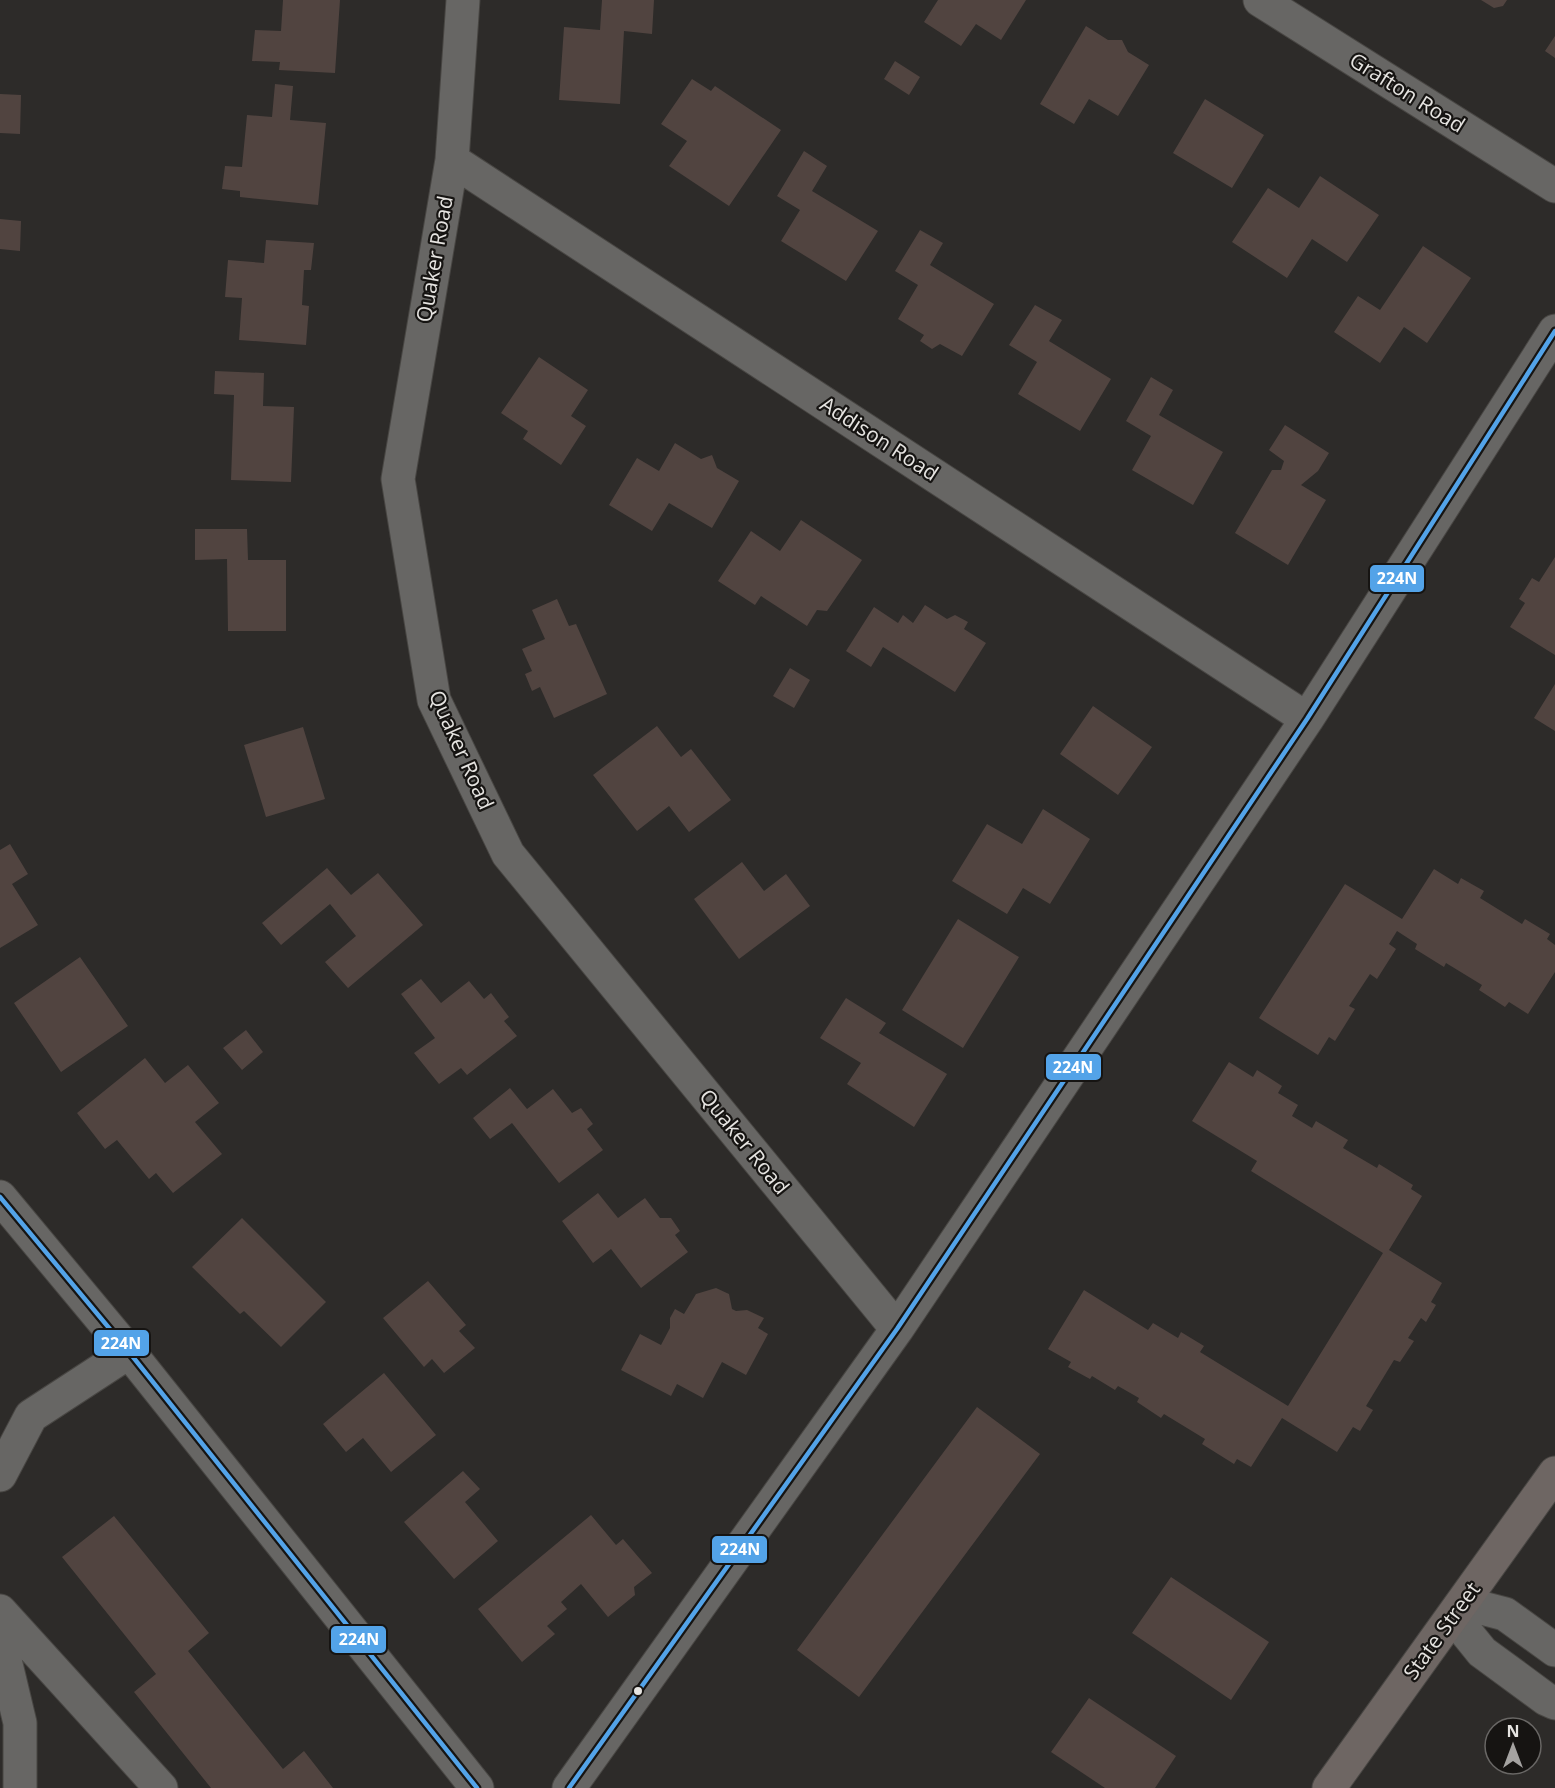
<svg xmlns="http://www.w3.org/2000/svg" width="1555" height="1788" viewBox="0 0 1555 1788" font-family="'Open Sans',sans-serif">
<rect width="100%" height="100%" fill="#2d2b29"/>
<path fill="#514440" d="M283,0H340L335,73L279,70L280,62L252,61L255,30L281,31Z
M602,0H654L652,34L624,31L620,104L559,100L564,27L600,30Z
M938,0H1026L1001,40L976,24L961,46L924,22Z
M1481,0H1507L1503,6L1494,8Z
M1086,26L1108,40H1122L1128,52L1149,65L1118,116L1089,99L1074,124L1040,104Z
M1555,36V58L1545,51Z
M895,61L920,77L909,95L884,79Z
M692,79L711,91L715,86L781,130L729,206L669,166L687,141L661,124Z
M275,84L293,86L290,120L326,123L318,205L240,197V191L222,189L225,166L242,167L247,115L272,117Z
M0,94L21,95L20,134L0,133Z
M1205,99L1264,135L1232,188L1173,153Z
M804,151L827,166L812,191L878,231L846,281L781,241L800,210L777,196Z
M1320,176L1379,215L1347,262L1312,239L1287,278L1232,242L1268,188L1299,208Z
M0,219L21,221L20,251L0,249Z
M920,230L943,243L930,265L994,304L962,356L940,344L932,349L920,341L924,335L898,319L918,285L895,271Z
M266,240L314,243L311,270H304L302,305L309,306L306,345L239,340L242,298L225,297L228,260L264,263Z
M1423,246L1471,278L1427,343L1404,327L1380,363L1334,332L1358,296L1380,310Z
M1035,305L1062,320L1049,341L1111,379L1080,431L1018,394L1037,362L1009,345Z
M539,357L588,390L571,416L586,426L561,465L523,439L528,431L501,413Z
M215,371L264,373L263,406L294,407L291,482L231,480L234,395L214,394Z
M1151,377L1173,390L1159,415L1223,452L1193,505L1132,470L1151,436L1126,421Z
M1285,425L1329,453L1318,471L1301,485L1326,500L1288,565L1235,533L1272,470H1281L1284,461L1269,450Z
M675,443L701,459L712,455L717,468L739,481L712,528L669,503L652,531L609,505L637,458L659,471Z
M801,520L862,560L827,611L817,610L807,626L761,596L755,605L718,581L751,531L780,551Z
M195,529H247L248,560H286V631H228L227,559L195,560Z
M1555,557V655L1510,627L1525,603L1519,599L1532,578L1539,582Z
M557,599L569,626L576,624L607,694L554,718L540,687L532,691L525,674L532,671L522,649L545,639L532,610Z
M925,605L947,619L955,615L968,622L964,629L986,643L955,692L883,647L871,667L846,651L874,607L898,623L903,615L913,623Z
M790,668L810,680L794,708L773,696Z
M1555,684V731L1534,718Z
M1093,706L1152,747L1118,795L1060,754Z
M657,726L681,757L691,749L731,800L689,832L669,806L637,831L593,775Z
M303,727L325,799L266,817L244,745Z
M1043,809L1090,839L1050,904L1023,888L1007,914L952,881L987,824L1022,844Z
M10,844L28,874L12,884L38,925L0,948V850Z
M742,862L764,891L786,874L810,906L739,959L694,899Z
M327,868L351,895L378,873L423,925L348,988L325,962L356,936L330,904L281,945L262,923Z
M1434,869L1458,884L1461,878L1484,891L1480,898L1522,924L1525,919L1550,934L1547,939L1555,945V972L1528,1014L1509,1002L1505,1007L1479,990L1482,985L1446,963L1444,967L1415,949L1417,944L1397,931L1389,944L1396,949L1377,979L1370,974L1349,1006L1355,1009L1335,1041L1329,1037L1318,1055L1259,1018L1345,884L1402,919Z
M958,919L1019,957L963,1048L902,1010Z
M80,957L128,1026L61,1072L14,1003Z
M421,979L441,1003L469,981L484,999L491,993L509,1017L504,1021L517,1036L467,1075L461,1068L439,1084L414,1053L435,1038L401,994Z
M846,998L886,1023L879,1033L947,1074L914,1127L847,1084L861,1063L820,1038Z
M246,1030L263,1052L242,1070L223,1048Z
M145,1058L165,1083L188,1065L219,1103L195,1122L222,1154L173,1193L156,1173L149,1179L117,1140L105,1149L77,1113Z
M1229,1062L1253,1077L1257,1070L1282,1086L1278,1093L1298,1105L1292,1116L1312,1128L1316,1121L1348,1140L1343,1148L1377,1168L1379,1164L1413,1185L1411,1189L1422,1196L1389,1250L1442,1283L1431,1302L1436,1305L1426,1322L1421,1318L1408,1338L1414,1341L1400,1362L1394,1360L1366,1406L1373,1410L1360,1431L1353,1427L1337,1452L1282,1418L1251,1467L1237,1459L1234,1464L1202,1444L1205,1439L1164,1414L1161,1418L1137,1402L1139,1398L1118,1386L1115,1390L1092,1376L1090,1379L1068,1367L1071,1362L1048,1349L1084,1290L1148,1330L1153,1323L1178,1338L1181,1332L1204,1346L1200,1352L1288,1406L1383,1253L1251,1171L1257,1161L1192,1121Z
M510,1088L527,1109L553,1089L572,1113L581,1108L593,1124L587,1129L603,1150L559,1183L512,1123L490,1139L473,1118Z
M598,1193L618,1218L645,1198L660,1218H671L680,1231L675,1235L688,1252L641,1288L611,1249L593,1263L562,1221Z
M242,1218L326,1302L281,1347L244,1311L240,1314L192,1267Z
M428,1281L466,1325L459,1331L475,1348L444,1373L432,1359L424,1367L383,1318Z
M716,1288L729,1294L732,1309L736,1311L747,1310L764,1318L758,1328L768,1334L746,1375L722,1362L703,1398L677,1384L671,1396L621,1370L640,1334L661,1345L670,1328V1318L675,1309L684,1314L696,1294Z
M384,1373L436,1435L391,1472L363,1438L346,1452L323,1424Z
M977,1407L1040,1454L859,1697L797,1650Z
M463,1471L480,1489L465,1502L498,1541L454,1579L404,1522Z
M591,1515L616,1545L623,1539L652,1573L634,1587L635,1595L608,1617L581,1584L561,1602L567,1609L547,1626L555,1634L522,1662L478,1609Z
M114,1516L209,1633L188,1651L283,1769L304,1751L333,1788H211L134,1692L156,1674L62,1557Z
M1171,1577L1269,1642L1231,1700L1132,1633Z
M1089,1698L1176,1756L1155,1788H1105L1051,1752Z"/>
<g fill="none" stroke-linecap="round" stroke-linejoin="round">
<defs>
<path id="minor" d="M463,0L452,160L398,479L434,700L508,854L897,1329
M1260,0L1555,186
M452,160L1307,719
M0,1197L129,1352L477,1788
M0,1475L31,1416L129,1352
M0,1611L161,1788
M0,1639L20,1723V1788
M1555,1650L1505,1614L1482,1608L1458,1609L1465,1631L1482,1652L1546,1699L1555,1703
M569,1788L897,1329L1307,719L1555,331"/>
<path id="major" d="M1329,1788L1555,1473"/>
</defs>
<use href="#minor" stroke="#484643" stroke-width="35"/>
<use href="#major" stroke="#484643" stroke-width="35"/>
<use href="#minor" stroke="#676664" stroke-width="33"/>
<use href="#major" stroke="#6e6663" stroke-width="33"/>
<defs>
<path id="bus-1" d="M0,1197L129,1352L477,1788
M569,1788L897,1329L1307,719L1555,331"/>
</defs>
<use href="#bus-1" stroke="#161412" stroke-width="9"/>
<use href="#bus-1" stroke="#53a3e8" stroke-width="4.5"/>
</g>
<circle fill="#e6e4e1" stroke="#161412" stroke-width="2" cx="638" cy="1691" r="5"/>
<g text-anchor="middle" stroke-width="4.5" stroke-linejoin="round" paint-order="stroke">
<g font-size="21" fill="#e6e4e1" stroke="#161412">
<text transform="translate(1407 93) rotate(32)" y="7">Grafton Road</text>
<text transform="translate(435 259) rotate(-80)" y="7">Quaker Road</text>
<text transform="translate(879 439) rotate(33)" y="7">Addison Road</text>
<text transform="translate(461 750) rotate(66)" y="7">Quaker Road</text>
<text transform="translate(744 1142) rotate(51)" y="7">Quaker Road</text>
<text transform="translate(1442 1631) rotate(-54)" y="7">State Street</text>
</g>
</g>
<g stroke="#161412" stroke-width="2">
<rect x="1369" y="564" width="56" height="29" rx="6" fill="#53a3e8"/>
<rect x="1045" y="1053" width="57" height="28" rx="6" fill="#53a3e8"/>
<rect x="93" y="1329" width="57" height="28" rx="6" fill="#53a3e8"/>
<rect x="711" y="1535" width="57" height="29" rx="6" fill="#53a3e8"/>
<rect x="330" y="1625" width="57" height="29" rx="6" fill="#53a3e8"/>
</g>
<g font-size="16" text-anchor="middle" font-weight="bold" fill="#fff">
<text x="1397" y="584">224N</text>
<text x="1073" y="1073">224N</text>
<text x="121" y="1349">224N</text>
<text x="740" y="1555">224N</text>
<text x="359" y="1645">224N</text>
</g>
<g transform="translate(1513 1746)"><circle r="28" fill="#161412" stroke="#696765" stroke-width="1.5"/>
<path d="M0-4.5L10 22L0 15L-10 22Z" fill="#a5a3a1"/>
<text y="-9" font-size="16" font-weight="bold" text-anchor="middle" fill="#e6e4e1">N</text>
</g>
</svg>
